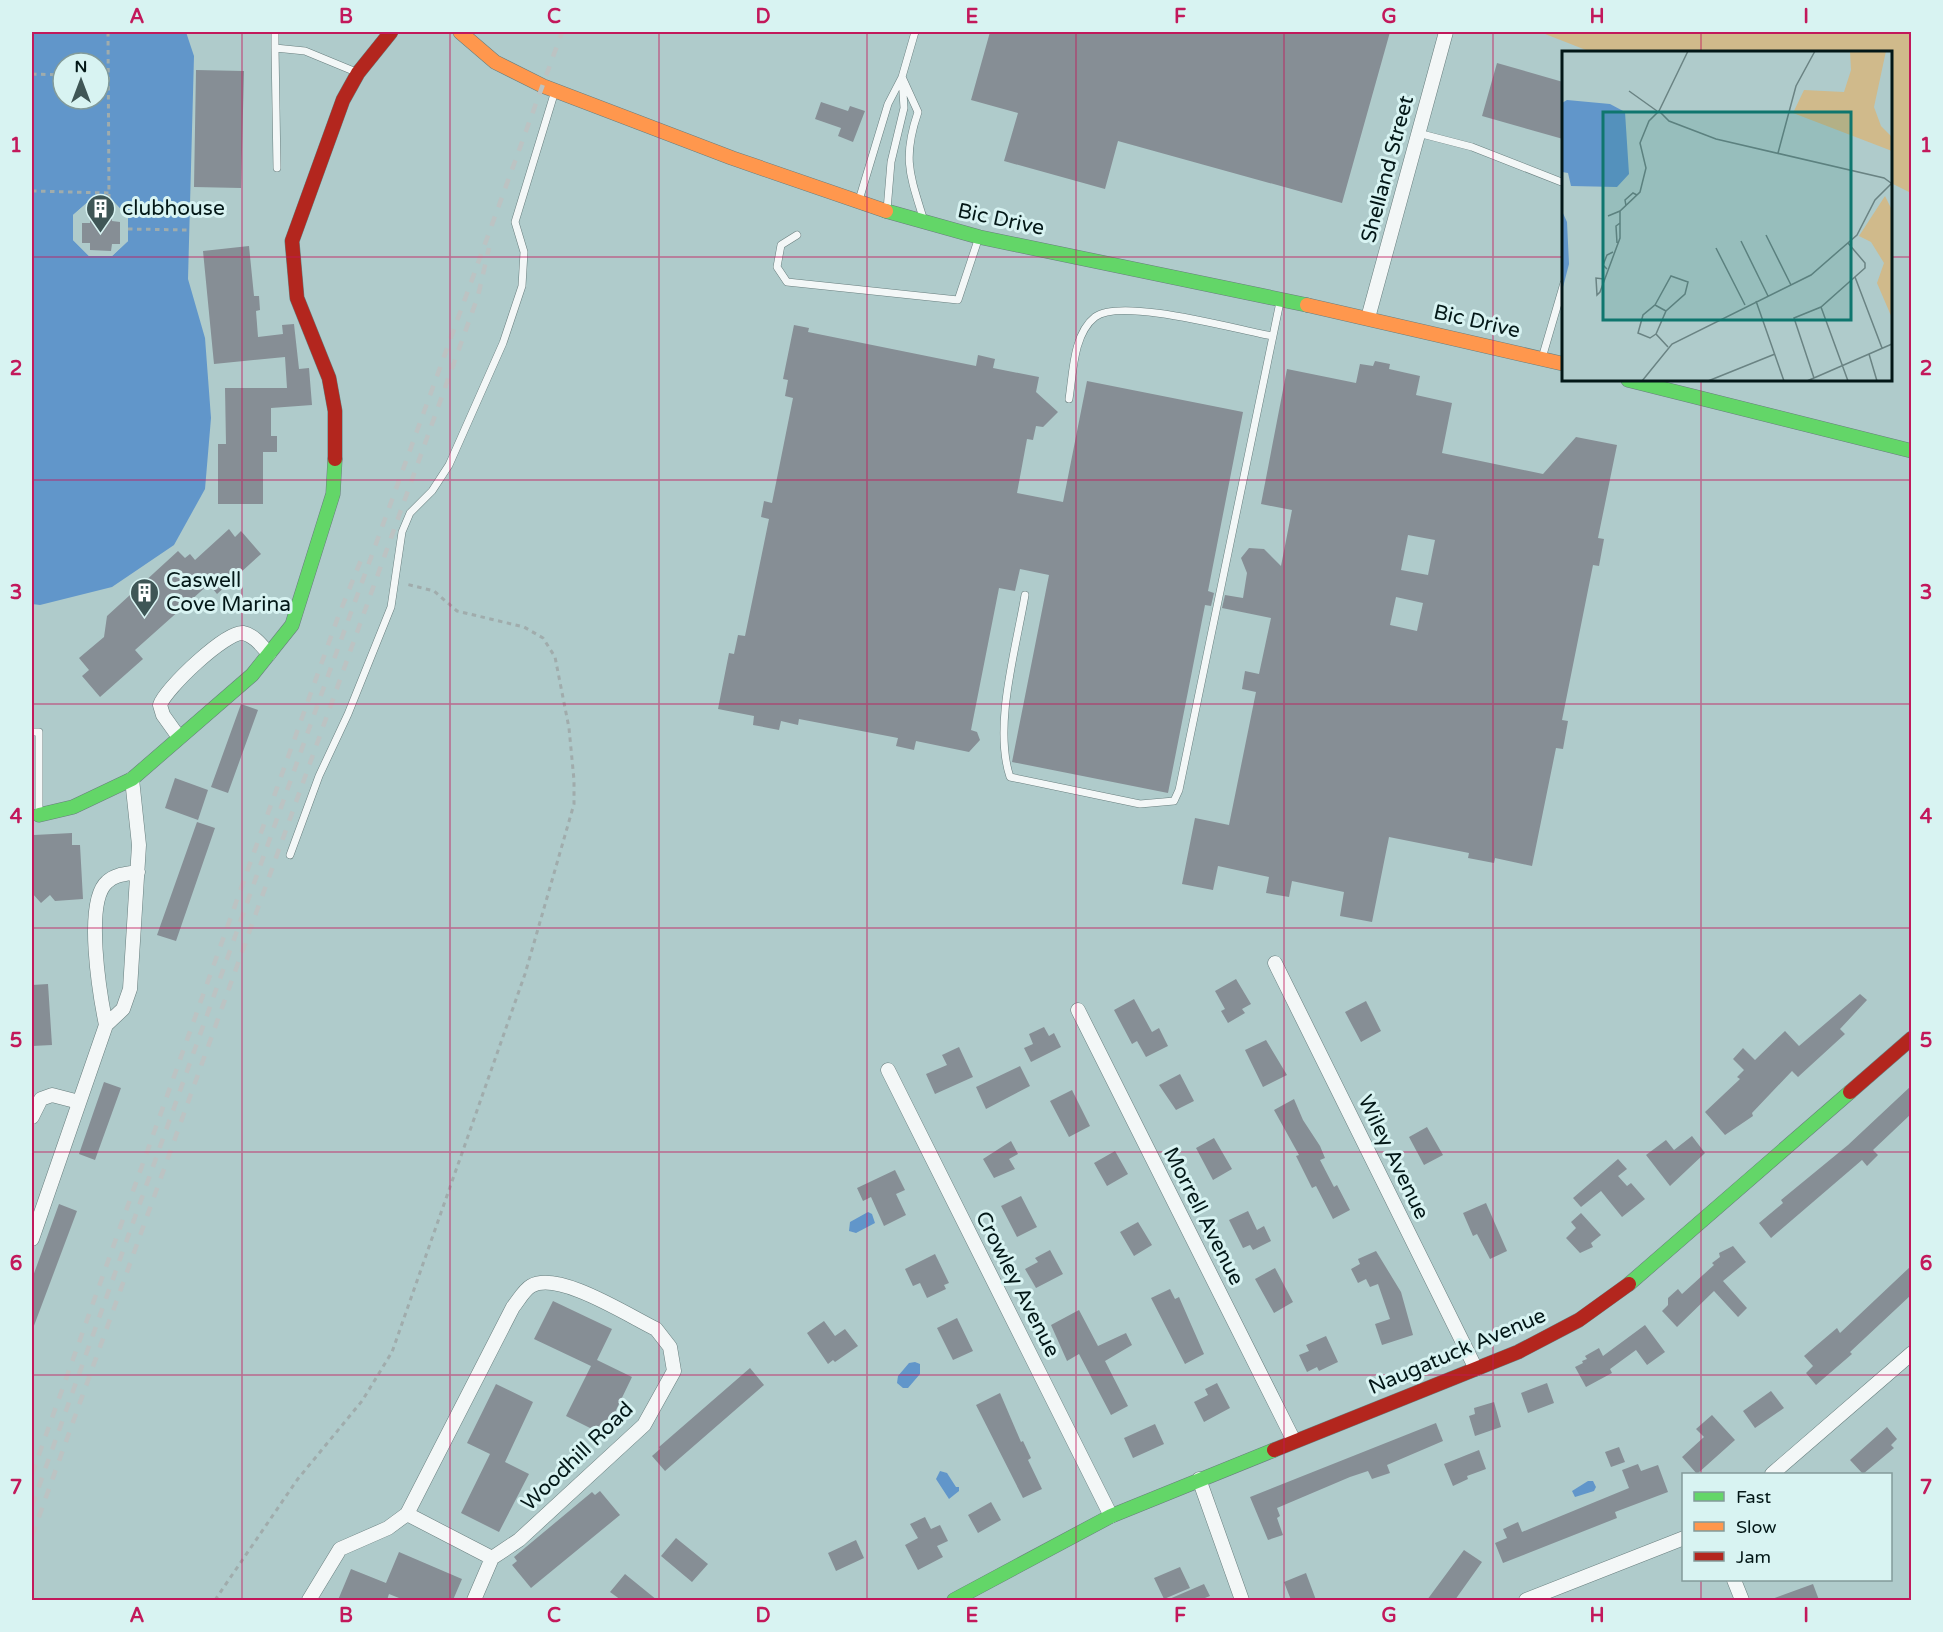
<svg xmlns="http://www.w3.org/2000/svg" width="1943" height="1632" viewBox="0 0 1943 1632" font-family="'Varela Round',sans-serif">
<rect width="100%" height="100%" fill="#afcbcb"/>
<path fill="#d0ba8b" d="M1540,32H1911V193L1891,183L1890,52H1591Z"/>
<path fill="#6196ca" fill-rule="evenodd" d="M32,32H186L194,56L188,279L205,338L211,418L205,489L174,545L112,587L40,605L32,604ZM63,63H99V99H63ZM89,201H113L128,217V241L112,256H89L73,240V215Z
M868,1212L872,1214L875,1223L856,1233L849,1231L850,1222Z
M915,1362L920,1364V1374L908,1388H903L897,1383L898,1376L909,1363Z
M940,1471L947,1473L956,1487H959V1491L949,1499L936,1479Z
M1588,1481H1593L1596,1487L1594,1491L1575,1497L1572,1491Z"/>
<path fill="#afcbcb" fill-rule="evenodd" d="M89,201H113L128,217V241L112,256H89L73,240V215ZM90,204H112L125,218V239L111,253H90L76,238V216Z"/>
<path fill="#868e95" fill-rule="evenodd" d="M990,32H1390L1342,203L1118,141L1105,189L1004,161L1018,113L971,100Z
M1497,63L1563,82V139L1482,116Z
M196,70L244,71L241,188L194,187Z
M821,102L848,111L850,106L865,111L853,142L838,136L841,128L815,119Z
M90,213H112V221L120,222V244H112L111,251L90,250V243H82V223H90Z
M249,246L254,296H259L260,310L256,311L258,337L283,334L282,325L294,324L299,369L309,368L312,405L271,408V436H277V452H263V504H218V444H226L225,388H287L285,357L214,364L203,251Z
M794,325L809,328L808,332L976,366L978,355L995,359L993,368L1039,377L1036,392L1058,412L1043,427L1036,426L1033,440L1027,439L1017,493L1063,502L1087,381L1243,412L1208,591L1214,593L1211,606L1205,605L1168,793L1012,762L1049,575L1020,569L1015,591L999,588L971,730L977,732L980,740L969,752L916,741L914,750L896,746L898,738L799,719L798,725L781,721L779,730L753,725L754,716L718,709L729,653L734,654L738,635L745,636L769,519L761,517L764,501L772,503L793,398L785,396L788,380L783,379Z
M1375,361L1390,364L1389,369L1420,376L1416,395L1452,403L1442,453L1543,474L1576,437L1617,445L1598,538L1604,539L1599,566L1593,565L1562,720L1568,721L1563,749L1556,748L1532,866L1495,858L1494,863L1468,858L1469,853L1389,837L1372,922L1340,916L1344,892L1292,881L1289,897L1266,893L1269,877L1218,866L1213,890L1182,884L1195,818L1229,825L1256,692L1242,689L1245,671L1259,674L1271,618L1222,608L1225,595L1243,598L1247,573L1241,558L1249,548L1264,549L1281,566L1292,510L1261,504L1287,369L1356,383L1360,364L1373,366ZM1408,535L1435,540L1428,575L1401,570ZM1396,597L1423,603L1417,631L1390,625Z
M229,529L235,537L241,531L261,554L217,594L209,584L135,650L143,659L100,697L82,676L89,670L79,658L104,637L107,616L178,551L185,558L190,554L195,560Z
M241,704L258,710L228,793L211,787Z
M175,778L208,790L198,820L165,808Z
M197,822L215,828L176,941L157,935Z
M72,833V845H80L83,899L55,901L50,895L41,903L32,893L34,835Z
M1236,979L1251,1004L1242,1009L1245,1013L1228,1023L1221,1011L1225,1009L1215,991Z
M48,984L52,1045L32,1046V985Z
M1860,994L1867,1000L1840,1029L1845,1034L1798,1077L1792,1071L1752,1113L1753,1116L1725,1135L1705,1112L1740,1079L1737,1077L1744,1070L1733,1059L1743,1048L1755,1060L1785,1031L1799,1046Z
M1134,999L1152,1032L1159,1028L1168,1046L1146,1057L1137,1041L1132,1044L1114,1010Z
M1366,1001L1381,1031L1361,1042L1345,1012Z
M1044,1027L1049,1036L1054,1033L1061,1047L1031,1062L1024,1048L1033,1044L1029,1034Z
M1266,1040L1287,1075L1263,1087L1245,1050Z
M959,1047L973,1077L935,1094L926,1074L947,1065L942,1055Z
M1020,1066L1030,1086L986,1109L976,1087Z
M1180,1074L1194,1101L1176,1110L1159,1085Z
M104,1082L121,1088L95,1160L79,1154Z
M1911,1086V1114L1873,1150L1878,1155L1867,1166L1862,1160L1771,1238L1759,1223L1783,1203L1781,1200L1848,1145Z
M1072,1090L1090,1126L1069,1137L1050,1101Z
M1294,1099L1303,1120L1320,1146L1325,1158L1320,1160L1334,1187L1337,1185L1350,1210L1333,1219L1316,1186L1312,1188L1296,1156L1299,1155L1274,1110Z
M1427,1127L1443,1155L1424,1165L1409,1137Z
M1692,1136L1705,1153L1670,1186L1646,1155L1666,1140L1674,1150Z
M1214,1138L1232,1169L1213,1180L1196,1148Z
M1011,1141L1018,1154L1009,1159L1015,1169L994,1178L983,1159Z
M1115,1151L1128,1174L1107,1186L1094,1163Z
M1618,1159L1627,1169L1618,1176L1627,1186L1631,1183L1645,1199L1622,1217L1601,1191L1581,1207L1573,1198Z
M895,1170L905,1190L896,1194L906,1215L884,1226L871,1197L863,1201L857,1188Z
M1021,1196L1037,1227L1017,1237L1001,1206Z
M1486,1203L1507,1251L1490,1259L1477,1234L1473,1236L1463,1213Z
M59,1204L77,1211L32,1331V1279Z
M1248,1211L1257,1230L1264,1226L1271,1241L1253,1250L1250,1245L1243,1248L1229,1220Z
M1581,1213L1601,1235L1591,1243L1593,1247L1580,1253L1566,1238L1576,1228L1571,1222Z
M1138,1222L1152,1245L1134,1256L1120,1232Z
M1733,1246L1746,1262L1723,1281L1747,1308L1738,1317L1714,1291L1677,1327L1662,1311L1668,1305V1298L1678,1289L1682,1294L1714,1265L1712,1263L1720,1257L1719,1253Z
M1050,1250L1063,1274L1036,1288L1025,1269L1038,1262L1035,1258Z
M1376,1251L1401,1292L1413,1335L1382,1345L1375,1324L1390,1319L1378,1284L1370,1287L1366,1279L1358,1283L1351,1269L1360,1264L1358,1259Z
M935,1254L949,1283L944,1285L946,1289L927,1298L920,1283L913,1286L905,1269Z
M1911,1266V1295L1850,1352L1852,1354L1816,1385L1806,1373L1813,1366L1804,1356L1837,1328L1840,1333Z
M1275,1268L1293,1302L1274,1313L1255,1279Z
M1170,1289L1175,1299L1179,1297L1204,1354L1185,1364L1151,1298Z
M553,1301L612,1329L597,1360L632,1377L604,1435L566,1416L591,1366L534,1339Z
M1079,1310L1098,1346L1126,1333L1132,1345L1105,1361L1128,1406L1111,1415L1079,1354L1067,1361L1051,1325Z
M957,1318L973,1351L953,1360L937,1328Z
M824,1321L835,1336L845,1329L858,1346L835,1362L833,1360L828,1364L807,1333Z
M1645,1325L1665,1352L1647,1365L1636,1350L1610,1369L1612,1373L1586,1387L1575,1367L1583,1363L1582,1361L1587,1359L1585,1356L1599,1348L1603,1356Z
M1326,1336L1338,1362L1319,1371L1317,1367L1307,1372L1299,1355L1309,1351L1306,1345Z
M750,1368L764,1385L665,1471L652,1456L660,1449L659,1447Z
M1217,1383L1230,1408L1204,1422L1194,1402L1208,1395L1205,1389Z
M1547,1383L1554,1403L1528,1413L1521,1393Z
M496,1384L533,1402L505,1462L529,1474L499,1532L461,1513L490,1454L467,1443Z
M1771,1391L1784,1408L1755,1428L1743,1411Z
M1000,1393L1021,1442L1023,1441L1031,1458L1028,1460L1042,1489L1023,1498L976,1405Z
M1494,1402L1501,1427L1475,1436L1469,1416L1475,1414L1474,1408Z
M1712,1415L1735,1440L1697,1474L1682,1457L1704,1437L1696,1429Z
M1436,1423L1443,1441L1387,1465L1390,1473L1372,1479L1368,1471L1350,1477L1277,1508L1280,1516L1277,1518L1283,1535L1268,1540L1250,1497Z
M1155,1424L1164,1444L1133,1458L1124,1438Z
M1887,1427L1897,1439L1891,1445L1894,1448L1863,1474L1850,1460Z
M1619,1447L1625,1462L1611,1467L1605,1452Z
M1479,1450L1486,1469L1467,1476L1468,1479L1453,1486L1444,1464Z
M1638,1464L1641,1471L1658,1465L1668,1492L1615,1512L1617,1518L1503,1563L1495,1543L1507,1538L1503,1529L1518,1522L1522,1532L1629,1488L1622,1470Z
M600,1491L620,1515L531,1588L512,1565L517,1561L514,1557L592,1492L595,1495Z
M991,1502L1001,1520L978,1533L968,1515Z
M925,1517L931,1529L940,1525L948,1541L937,1546L943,1557L918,1570L905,1545L918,1538L910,1524Z
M676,1538L708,1564L692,1582L661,1556Z
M856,1540L864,1558L836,1571L828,1553Z
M1464,1550L1482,1562L1455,1600H1427Z
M399,1552L462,1579L453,1600H404L389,1594L387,1600H338L351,1569L386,1583Z
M1180,1567L1190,1588L1164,1599L1154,1578Z
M1306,1573L1316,1600H1291L1284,1582Z
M625,1574L657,1600H621L610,1592Z
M1204,1584L1210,1596L1200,1600H1167Z
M1813,1584L1819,1600H1772V1599Z"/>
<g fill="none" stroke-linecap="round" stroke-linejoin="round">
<defs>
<path id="lane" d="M275,32V48L305,51L356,72
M915,32L902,77L918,112C902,159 910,175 924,221
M275,48L277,168
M1418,133L1472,147L1564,183
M859,200L888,104L902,77L904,108L891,162L887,210
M797,235L781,245L777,267L787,282L958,300L979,237
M1542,358L1564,283
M1069,399C1073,374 1073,334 1095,317C1121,297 1238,330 1272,336
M1025,595C1016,649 993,726 1010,777L1140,804L1174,801L1179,790L1280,302
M32,732H39V815
M290,855L319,776L348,714L391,607L402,532L410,513L432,491L449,465L503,343L522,286L524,252L515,222L555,91"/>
<path id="street" d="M1368,318L1446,32
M178,736L163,715L160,705C165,689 226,631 243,633C254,635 262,646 269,654
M1275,963L1476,1369
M1078,1010L1294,1441
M106,1025C100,996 84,902 107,882C115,874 127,874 138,872
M888,1070L1111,1516
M32,1117L41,1099L52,1095L79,1102
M32,1239L106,1025L123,1009L130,989L139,845L132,779
M1772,1474L1912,1353
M1199,1479L1242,1600
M407,1514L513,1307C518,1301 524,1290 531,1286C558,1270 629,1316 656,1329L670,1347L674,1371L644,1425L519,1540L492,1558L474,1600
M1734,1580L1742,1600
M309,1600L340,1549L388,1528L407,1514L492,1558
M1526,1600L1684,1538"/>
<path id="fast" d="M886,211L979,237L1307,305
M1628,380L1912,451
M39,815L73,807L132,779L252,675L292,625L333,494L335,459
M1629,1284L1850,1092
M954,1600L1111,1516L1274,1450"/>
<path id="slow" d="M460,32L495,62L543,86L732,158L886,211
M1307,305L1564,364"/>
<path id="jam" d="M335,459V411L329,378L297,298L292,241L343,100L358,73L391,32
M1850,1092L1912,1038
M1274,1450L1518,1352L1579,1320L1629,1284"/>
</defs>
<use href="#lane" stroke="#687e7e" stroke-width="8"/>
<use href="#street" stroke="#687e7e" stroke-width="15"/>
<use href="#fast" stroke="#687e7e" stroke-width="15"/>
<use href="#slow" stroke="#687e7e" stroke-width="15"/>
<use href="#jam" stroke="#687e7e" stroke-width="15"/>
<path stroke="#a0acac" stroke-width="3" stroke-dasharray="4.5 4.5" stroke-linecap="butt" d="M108,32L109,201
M32,74L63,75
M99,76H108
M32,191L109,193
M128,229L189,230
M215,1600L297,1480L362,1401L392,1352L525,974L574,804V780L569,728L555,657L543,638L524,627L457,611L434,591L406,584"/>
<use href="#lane" stroke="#f3f7f7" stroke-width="7"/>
<use href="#street" stroke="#f3f7f7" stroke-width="14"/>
<use href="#fast" stroke="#63d668" stroke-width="14"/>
<use href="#slow" stroke="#ff974d" stroke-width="14"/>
<use href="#jam" stroke="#b3261e" stroke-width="14"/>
<path stroke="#bcc3c3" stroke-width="4.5" stroke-dasharray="10 10" stroke-linecap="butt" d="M32,1474L338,617L363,555
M32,1506L325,684L562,32
M32,1536L478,296L489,248"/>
</g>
<path fill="none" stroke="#c2185b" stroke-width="1.5" stroke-opacity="0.55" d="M242,32V1600M450,32V1600M659,32V1600M867,32V1600M1076,32V1600M1284,32V1600M1493,32V1600M1701,32V52M32,257H1564M1890,257H1912M1701,380V1474M32,480H1912M32,704H1912M32,928H1912M32,1152H1912M32,1375H1912M1701,1580V1600"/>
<defs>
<symbol id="building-pin" viewBox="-11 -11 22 30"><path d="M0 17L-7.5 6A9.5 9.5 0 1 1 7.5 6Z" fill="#3f5656" stroke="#d8f3f2"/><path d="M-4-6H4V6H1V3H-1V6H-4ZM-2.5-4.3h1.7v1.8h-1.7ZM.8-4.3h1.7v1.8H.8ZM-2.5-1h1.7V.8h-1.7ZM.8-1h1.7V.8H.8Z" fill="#fff"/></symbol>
</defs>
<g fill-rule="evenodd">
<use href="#building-pin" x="84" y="192" width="33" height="45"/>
<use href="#building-pin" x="128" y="576" width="33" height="45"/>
</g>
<g text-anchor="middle" stroke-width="6" stroke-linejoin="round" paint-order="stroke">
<g font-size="21" fill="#031717" stroke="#d8f3f2">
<text transform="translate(1387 169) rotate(-75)" y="7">Shelland Street</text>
<text transform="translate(1001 219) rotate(12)" y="7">Bic Drive</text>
<text transform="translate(1477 321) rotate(13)" y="7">Bic Drive</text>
<text transform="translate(1394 1157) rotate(64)" y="7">Wiley Avenue</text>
<text transform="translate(1204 1216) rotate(63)" y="7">Morrell Avenue</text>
<text transform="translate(1018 1284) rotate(63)" y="7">Crowley Avenue</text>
<text transform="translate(1457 1351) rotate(-23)" y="7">Naugatuck Avenue</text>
<text transform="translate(577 1456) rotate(-44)" y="7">Woodhill Road</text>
</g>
<g font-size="21" fill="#031717" stroke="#d8f3f2" text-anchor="start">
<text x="122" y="215">clubhouse</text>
<text x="166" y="587">Caswell<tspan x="166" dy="24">Cove Marina</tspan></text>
</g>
</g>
<g transform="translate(1562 51)">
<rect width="330" height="330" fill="#afcbcb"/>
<path d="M288,0H324L312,56L319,75L330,86V100L231,62L242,39L282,41L289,19ZM323,145L330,159V267L315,232L322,212L309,191L297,185Z" fill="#d0ba8b"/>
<path d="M5,49L48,53L63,61L67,123L55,136L9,135L6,122L0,121V52ZM0,160L5,171L7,213L0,240Z" fill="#6196ca"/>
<path fill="none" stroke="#6a8383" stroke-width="1.5" d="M67,40L95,60M97,60L107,70L154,88L322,127L329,132M97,60L126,0M216,102L234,35L253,0M64,155L63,149L71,142L75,144M46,165L58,160L78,141L84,117L78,92L87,70L97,60M204,184L229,234M179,190L206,245M55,192L54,175L58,172M154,197L183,254M45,218L41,214L45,204L51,201M293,226L320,297M42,228L34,227L35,244L38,241L58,187V160M194,250L222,330M93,254L109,225L126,231L123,243L104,260L94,283L106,296M259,256L286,330M94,283L88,287L76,282L81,264L93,254L104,260M307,303L315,330M252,327L232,267L259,256L303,217V212L286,192M80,330L110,293L249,224L295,184L313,149L330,132M146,330L213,303M245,330L330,293"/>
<path fill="#0f766e" fill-opacity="0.15" stroke="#0f766e" stroke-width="3" d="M41,61H289V269H41Z"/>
<rect width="330" height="330" fill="none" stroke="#031717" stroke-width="3"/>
</g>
<rect width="1943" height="1632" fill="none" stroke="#d8f3f2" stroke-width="66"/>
<rect x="1682" y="1473" width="210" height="108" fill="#d8f3f2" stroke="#839b9a" stroke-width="1.5"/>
<rect x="1694" y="1492" width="30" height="9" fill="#63d668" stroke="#839b9a" stroke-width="1.5"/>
<text x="1736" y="1503" font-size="18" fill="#031717">Fast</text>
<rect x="1694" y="1522" width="30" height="9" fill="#ff974d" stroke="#839b9a" stroke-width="1.5"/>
<text x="1736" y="1533" font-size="18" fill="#031717">Slow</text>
<rect x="1694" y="1552" width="30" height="9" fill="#b3261e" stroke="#839b9a" stroke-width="1.5"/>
<text x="1736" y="1563" font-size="18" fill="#031717">Jam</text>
<g transform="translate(81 81)"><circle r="28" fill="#d8f3f2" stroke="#839b9a" stroke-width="1.5"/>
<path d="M0-4.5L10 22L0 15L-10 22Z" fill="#3f5656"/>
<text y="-9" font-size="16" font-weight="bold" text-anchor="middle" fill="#031717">N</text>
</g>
<rect x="33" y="33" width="1877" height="1566" fill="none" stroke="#c2185b" stroke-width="2"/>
<g font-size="20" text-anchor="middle" font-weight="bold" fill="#c2185b">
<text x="137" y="23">A</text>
<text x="346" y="23">B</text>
<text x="554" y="23">C</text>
<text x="763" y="23">D</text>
<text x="972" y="23">E</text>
<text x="1180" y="23">F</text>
<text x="1389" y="23">G</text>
<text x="1597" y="23">H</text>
<text x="1806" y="23">I</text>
<text x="16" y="152">1</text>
<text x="1926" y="152">1</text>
<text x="16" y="375">2</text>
<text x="1926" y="375">2</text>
<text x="16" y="599">3</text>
<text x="1926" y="599">3</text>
<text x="16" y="823">4</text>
<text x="1926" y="823">4</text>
<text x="16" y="1047">5</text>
<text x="1926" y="1047">5</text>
<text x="16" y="1270">6</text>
<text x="1926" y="1270">6</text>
<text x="16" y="1494">7</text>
<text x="1926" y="1494">7</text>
<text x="137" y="1622">A</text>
<text x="346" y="1622">B</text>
<text x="554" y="1622">C</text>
<text x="763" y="1622">D</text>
<text x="972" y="1622">E</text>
<text x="1180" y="1622">F</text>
<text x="1389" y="1622">G</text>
<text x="1597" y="1622">H</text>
<text x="1806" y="1622">I</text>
</g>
</svg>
